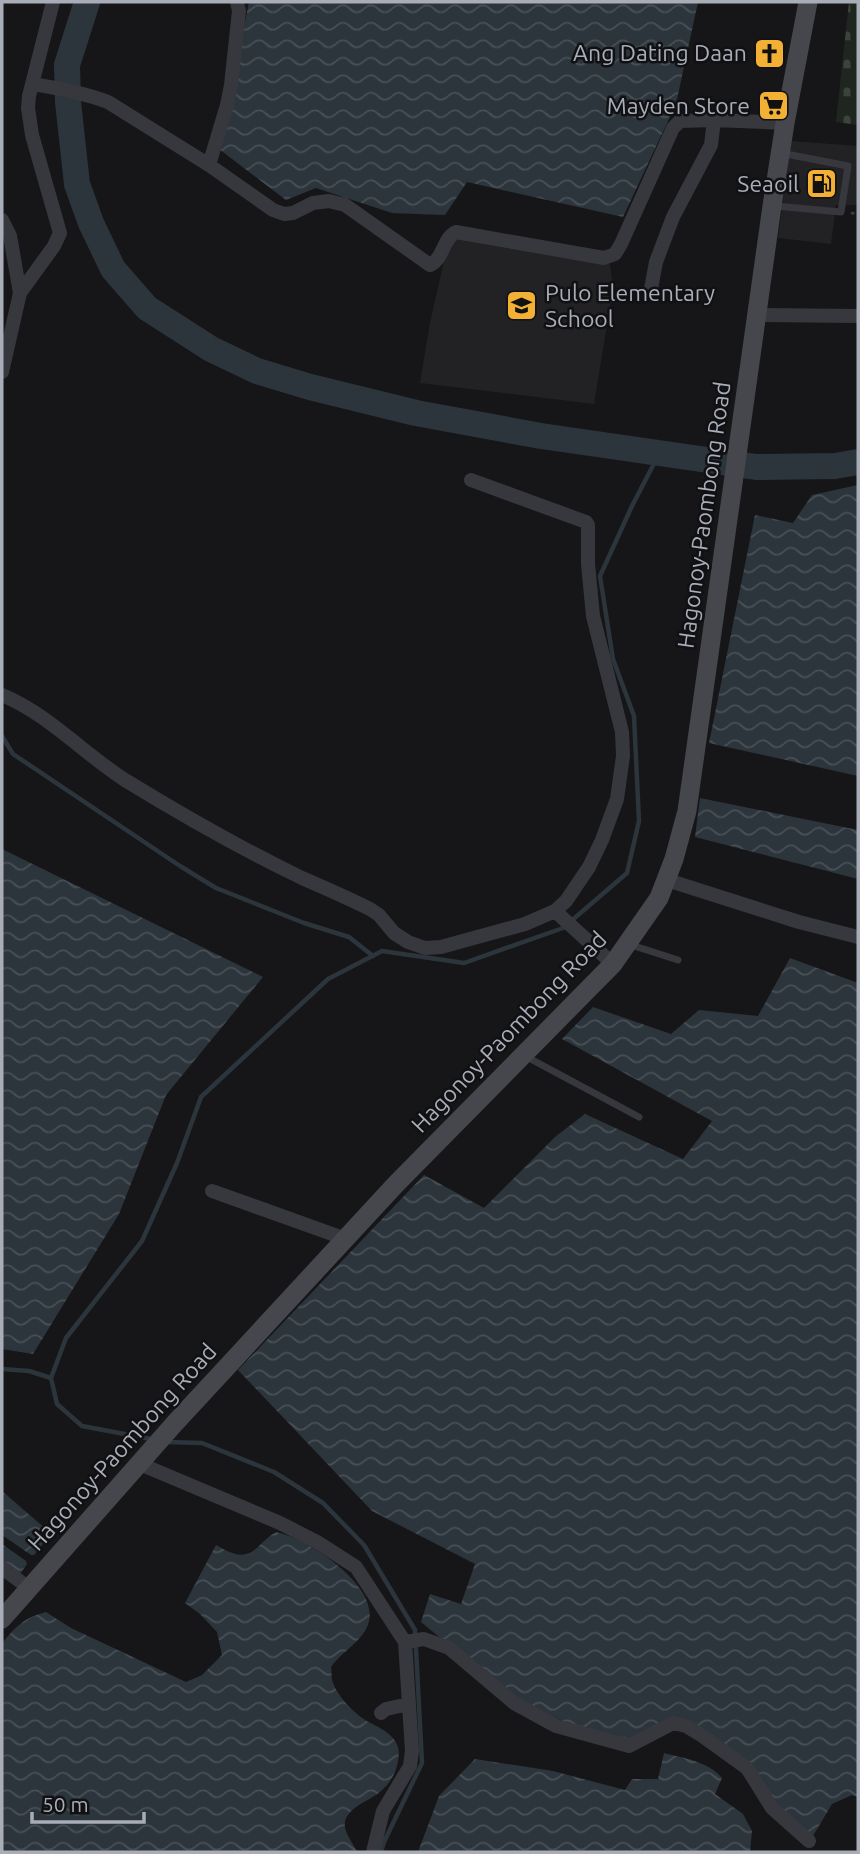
<svg xmlns="http://www.w3.org/2000/svg" width="860" height="1854" viewBox="0 0 860 1854" font-family="Ubuntu,sans-serif">
<defs>
<pattern id="cemetery-stones" width="16" height="16" patternUnits="userSpaceOnUse" patternTransform="scale(1.75)"><rect width="16" height="16" fill="#1e261f"/><path d="M2 7V4a2 2 0 0 1 4 0v3zM10 15v-3a2 2 0 0 1 4 0v3z" fill="#3c433d"/></pattern>
<pattern id="water-waves" width="16" height="10" patternUnits="userSpaceOnUse" patternTransform="scale(1.75)"><rect width="16" height="10" fill="#2c353c"/><path d="M0 5q4-4 8 0t8 0" fill="none" stroke="#485056"/></pattern>
</defs>
<rect width="100%" height="100%" fill="#161618"/>
<path fill="#222225" d="M791,141L858,146V205H836L831,244L778,238Z
M454,238L610,264L613,288L594,404L420,383L430,323L447,248Z"/>
<path fill="url(#cemetery-stones)" d="M849,2H858V125L836,122Z"/>
<path fill="url(#water-waves)" d="M249,2H698L676,104L623,217L467,182L445,215L392,213L316,188L286,200L219,149Z
M858,485V776L709,743L755,515L793,523L812,495Z
M700,798L858,830V879L695,837Z
M2,849L263,977L166,1095L119,1214L33,1354L2,1349Z
M790,958L858,983V1797L852,1795L832,1804L813,1836L776,1805L752,1767L686,1719H672L631,1741L569,1724L515,1699L421,1622L430,1594L461,1604L475,1564L372,1511L238,1370L424,1175L484,1208L555,1137L585,1114L683,1159L712,1121L562,1039L593,1007L671,1034L699,1010L758,1016Z
M2,1491L47,1530L50,1535L34,1555H31L2,1535Z
M276,1532C306,1538 378,1584 369,1621C365,1640 342,1651 331,1667C332,1672 331,1678 333,1683C338,1697 353,1712 365,1720C377,1727 393,1732 398,1747C400,1755 398,1762 396,1769C393,1778 388,1785 381,1791C369,1802 342,1808 345,1828C347,1836 354,1845 357,1852H2V1643C17,1626 23,1618 46,1612L71,1628L186,1682L202,1675L222,1655L217,1632L200,1614L185,1603L216,1545C230,1553 244,1561 258,1547C264,1541 268,1537 276,1532Z
M2,1544L26,1561L27,1564L18,1577L2,1569Z
M664,1753C683,1758 708,1761 722,1778L715,1794L743,1814L752,1831L750,1852H418L439,1796L475,1759L553,1771L625,1790L632,1779H658Z"/>
<g fill="none" stroke-linecap="round" stroke-linejoin="round">
<path stroke="#2c353c" stroke-width="4.5" d="M2,736L13,754L180,866L216,888L304,923L349,937L373,956
M2,1369L29,1371L51,1378
M151,1439L82,1426L57,1404L51,1378L66,1338L142,1241L177,1163L201,1097L328,979L382,951L464,963L563,928L627,873L639,821L634,716L613,659L600,576L632,506L660,452
M167,1442L202,1443L274,1472L323,1503L364,1545L415,1630L422,1763L384,1842L381,1852"/>
<path stroke="#2c353c" stroke-width="26" d="M87,2L67,65L68,102L77,184L91,223L113,269L147,308L211,349L257,371L310,387L416,413L541,436L756,467L835,466L858,462"/>
<path stroke="#3d3f44" stroke-width="2.5" stroke-dasharray="3.5 5" stroke-linecap="butt" d="M851,213L858,214"/>
<path stroke="#37383d" stroke-width="7" d="M775,206L841,212L848,166L781,153
M628,944L678,960
M525,1056L639,1117"/>
<path stroke="#37383d" stroke-width="14" d="M32,84C58,88 84,93 108,102L209,165L227,105L231,85L239,11L237,2
M209,165L273,210L284,214L293,213L313,203L329,201L345,205L430,265C444,259 442,239 456,232L604,258L615,254L621,244L673,128L680,121L714,120L785,123
M2,220L10,236L20,293
M650,294L656,262L673,217L711,145L714,120
M756,315L858,316
M2,372L20,293L54,246L60,233L32,135L28,108L29,96L53,2
M2,695C48,714 83,753 125,780C182,815 242,849 302,878C325,888 348,898 370,909L379,915L394,933L408,942L425,948L441,947L525,924L555,911L566,901L589,867L602,840L617,799L623,756L622,732L593,616L588,564V525L586,522L471,480
M667,880L799,922L858,937
M555,911L613,964
M212,1191L346,1239
M140,1464L280,1523L317,1542L356,1567L405,1642L412,1751L410,1766L383,1811L373,1852
M2,1568L29,1588
M405,1642L424,1639L449,1648L514,1703L556,1726L629,1746L673,1723L686,1726L701,1735L747,1768L772,1808L809,1841
M381,1713L386,1709L409,1704"/>
<path stroke="#45474d" stroke-width="19" d="M2,1619L175,1423L396,1184L613,964L659,898L674,859L687,811L772,206L785,123L808,2"/>
</g>
<defs>
<symbol id="church-square" viewBox="-11 -11 22 22"><rect x="-9" y="-9" width="18" height="18" rx="4" fill="#f2b134" stroke="#111113"/><path d="M-1.2-6h2.4v3.5h3.3v2.4h-3.3V6h-2.4V-.1h-3.3v-2.4h3.3Z" fill="#111"/></symbol>
<symbol id="supermarket-square" viewBox="-11 -11 22 22"><rect x="-9" y="-9" width="18" height="18" rx="4" fill="#f2b134" stroke="#111113"/><path d="M-6-5.5h2.5l.6 2H6L4.5 2H-2.5L-4.4-4H-6ZM-1.5 3.2a1.3 1.3 0 1 0 .1 0ZM3 3.2a1.3 1.3 0 1 0 .1 0Z" fill="#111"/></symbol>
<symbol id="fuel-square" viewBox="-11 -11 22 22"><rect x="-9" y="-9" width="18" height="18" rx="4" fill="#f2b134" stroke="#111113"/><path d="M-5.5-6h7V0h2V4h1.3V-2.5L3-4.5l.8-.8L6-3V5H2.5V1h-1V6h-7ZM-4.2-4.7v3.2H.2V-4.7Z" fill="#111"/></symbol>
<symbol id="school-square" viewBox="-11 -11 22 22"><rect x="-9" y="-9" width="18" height="18" rx="4" fill="#f2b134" stroke="#111113"/><path d="M0-5L7-2L0 1L-7-2ZM-4 1L0 2.5L4 1V4Q0 6-4 4Z" fill="#111"/></symbol>
</defs>
<g fill-rule="evenodd">
<use href="#church-square" x="752" y="36" width="35" height="35"/>
<use href="#supermarket-square" x="756" y="88" width="35" height="35"/>
<use href="#fuel-square" x="804" y="166" width="35" height="35"/>
<use href="#school-square" x="504" y="288" width="35" height="35"/>
</g>
<g text-anchor="middle" stroke-width="5" stroke-linejoin="round" paint-order="stroke">
<g font-size="23" fill="#a8adb8" stroke="#111113" text-anchor="end">
<text x="747" y="61">Ang Dating Daan</text>
<text x="750" y="114">Mayden Store</text>
<text x="799" y="192">Seaoil</text>
<text x="545" y="301" text-anchor="start">Pulo Elementary<tspan x="545" dy="26">School</tspan></text>
</g>
<g font-size="23" fill="#a8adb8" stroke="#111113">
<text transform="translate(704 515) rotate(-82)" y="8">Hagonoy-Paombong Road</text>
<text transform="translate(509 1032) rotate(-46)" y="8">Hagonoy-Paombong Road</text>
<text transform="translate(122 1447) rotate(-48)" y="8">Hagonoy-Paombong Road</text>
</g>
</g>
<rect width="860" height="1854" fill="none" stroke="#a8adb8" stroke-width="7"/>
<path d="M32 1812v10h112v-10" fill="none" stroke="#a8adb8" stroke-width="3.5"/>
<text x="42" y="1812" font-size="21" fill="#a8adb8" stroke="#111113" stroke-width="5" paint-order="stroke">50 m</text>
</svg>
